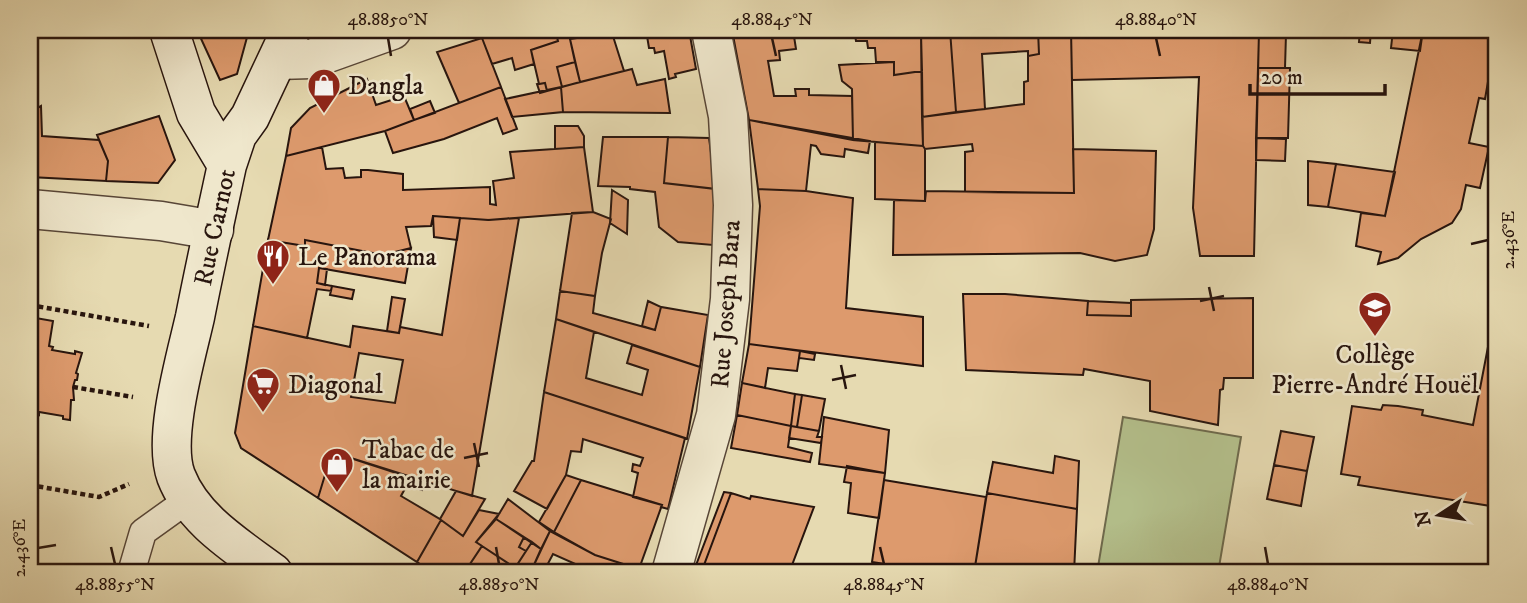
<svg xmlns="http://www.w3.org/2000/svg" width="1527" height="603" viewBox="0 0 1527 603" font-family="'IM FELL DW Pica',serif">
<rect width="100%" height="100%" fill="#e6dab1"/>
<filter id="stains"><feTurbulence type="fractalNoise" baseFrequency=".00286" numOctaves="4"/><feColorMatrix values="0 0 0 0 .2 0 0 0 0 .09 0 0 0 0 .02 0 0 0 .5 -.17"/></filter>
<radialGradient id="worn" r=".72"><stop offset=".6" stop-color="#630" stop-opacity="0"/><stop offset="1" stop-color="#630" stop-opacity=".3"/></radialGradient>
<path fill="#b4c08c" stroke="#6e6a4d" stroke-width="2" d="M1123,417L1241,437L1218,573H1097Z"/>
<path fill="#dd9a6d" stroke="#28150e" stroke-width="2" fill-rule="evenodd" d="M197,30H249L237,74L220,80Z
M508,30H555L558,41L531,50L534,64L515,70L512,58L492,64L482,38Z
M555,30H610L611,33L570,39L575,62L557,67L562,87L547,91L545,83L539,84L531,50L558,41Z
M610,30H641L611,33Z
M646,30H689L696,69L675,74L676,77L669,79L664,51L655,53L654,48H649Z
M732,30H793L796,49L779,51L780,60L768,61L774,96H796L795,89H809V95L852,96L853,140L749,120Z
M854,30H877V38L921,34L922,71L894,75V62H876L875,48H868L867,41H856Z
M877,30H950L956,112L922,117L921,34L877,38Z
M950,30H1038L1039,54L1028,56V51L982,54L985,109L956,112Z
M1038,30H1071L1074,193L965,192V152L973,151L972,144L925,149L923,146L922,117L1024,104V82L1028,81V56L1039,54Z
M1071,30H1259L1254,256H1200L1193,208L1199,77L1072,80Z
M1360,30H1371L1370,43L1359,42Z
M1393,30H1423L1420,51L1391,48Z
M1423,30H1497L1485,99L1479,98L1469,143L1489,147L1480,188L1466,185L1461,209L1452,223L1421,239L1398,258L1378,264L1381,252L1356,246L1361,213L1385,216Z
M612,33L624,71L580,82L570,39Z
M1259,33L1286,34L1285,68H1258Z
M482,38L501,87L459,103L437,52Z
M575,62L580,82L562,87L557,67Z
M894,62V75L922,71L923,146L853,140L852,89L842,81L839,65Z
M1258,68H1290L1288,138H1256Z
M632,69L637,85L665,79L670,113L563,112L561,87Z
M367,79L376,105L404,96L414,120L385,131L286,156L291,128L310,108Z
M545,83L547,91L540,93L537,84Z
M501,87L517,129L503,134L497,118L444,139L393,153L385,131Z
M561,87L563,112L512,117L505,99Z
M430,101L435,113L414,120L410,109Z
M41,106L42,136L99,140L108,161L106,181L30,177V112Z
M159,116L175,160L158,183L106,181L108,161L97,135Z
M749,120L870,141L868,153L845,149L844,157L821,154L816,146L811,145L806,191L758,189Z
M555,126H578L584,136V147L555,149Z
M603,137H668L664,183L716,189L713,245L678,242L659,227L655,192L630,189V187L598,186Z
M668,137L709,138L716,189L664,183Z
M1256,138L1286,139L1285,161L1256,160Z
M875,142L923,146L925,149V201L875,199Z
M322,147L326,169L343,168L345,178L361,177V170H368L403,174V190L490,187V204L496,205L493,181L514,178L510,152L584,147L593,212L488,220L433,216L431,226L406,227L411,248L383,255L305,240V246L268,240L286,156Z
M1073,149L1156,151L1154,229L1147,255L1115,261L1080,253L893,255L894,200L925,201L926,191L1074,193Z
M1308,161L1336,164L1328,207L1308,205Z
M1336,164L1395,172L1385,216L1328,207Z
M758,189L806,191L853,198L846,308L923,317V366L749,344L760,206Z
M612,190L628,200L627,234L610,223Z
M593,212L611,219L602,253L595,296L560,291L572,213Z
M433,216L460,218L457,240L434,237Z
M460,218L489,220L519,218L472,496L332,452L318,498L241,448L235,433L253,326L350,347L353,326L399,333L400,327L442,335ZM359,353L403,360L395,403L351,397Z
M268,240L305,246V240L383,255L411,248L405,283L319,268L317,283L332,286L331,291L317,289L307,338L253,326Z
M319,268L327,269L325,285L317,283Z
M332,286L354,290L352,299L330,295Z
M560,291L595,296L593,313L655,330L661,307L708,315L700,367L556,319Z
M963,294H1005L1088,301L1087,315L1131,316V300L1253,298V378H1224L1223,389L1220,390L1218,425L1150,411V381L1084,369L1083,375L966,370Z
M392,297L405,299L399,333L387,331Z
M1497,300V507L1358,485L1360,477L1341,474L1352,406L1381,410L1383,405L1398,406L1423,410L1422,415L1473,425Z
M648,301L661,307L655,330L642,326Z
M1088,301L1131,303V316L1087,315Z
M30,317L53,321L49,346L53,347L52,350L75,354V351L82,353L76,373L78,374L77,380H75L73,387L74,400H71L70,420L63,419V416L39,412V415L36,414L32,441L30,440Z
M556,319L594,332L586,378L642,395L648,370L627,363L632,345L700,367L687,439L544,392Z
M749,344L800,351L797,371L768,368L765,388L742,383Z
M800,351L815,354L814,360L799,358Z
M742,383L795,394L791,426L737,415Z
M544,392L685,438L668,509L661,507L662,505L633,497L638,473L632,471L633,464L640,466L643,458L583,439L581,452L571,451L566,475L547,509L514,491L532,461H534Z
M795,394L802,395L797,427L791,426Z
M802,395L825,399L819,431L797,427Z
M737,415L791,426L788,447L812,453L810,462L731,448Z
M824,417L889,430L885,473L819,464Z
M791,426L819,431L817,437H822L821,443L789,438Z
M1281,431L1314,437L1307,471L1274,465Z
M332,452L424,482L422,490L407,485L401,496L440,519L456,491L485,499L463,536L441,520L417,562L318,498Z
M1055,456L1079,461L1077,509L987,493L993,462L1053,473Z
M1274,465L1307,471L1301,506L1267,499Z
M847,466L885,473L879,518L848,513L851,483L844,482Z
M566,475L581,480L554,532L539,522Z
M581,480L662,505L639,569L595,555L554,532Z
M884,480L986,497L974,573H944L872,562Z
M724,492L731,493L701,573H693Z
M731,493L750,499L751,496L814,507L789,573H701Z
M987,493L1077,509L1074,573H974Z
M508,499L550,531L541,549L496,519Z
M479,510L499,514L476,542L482,546L464,573H434L417,562L441,520L463,536Z
M496,519L524,537L519,547L526,551L515,568L476,542Z
M550,531L595,555L639,569L637,573H588L589,570L553,554L543,573L533,567Z
M524,537L532,542L526,551L519,547Z
M532,542L541,549L533,567L528,573H524L515,568Z
M482,546L523,573H464Z
M532,566L533,567L543,573H528Z"/>
<g fill="none" stroke-linecap="round" stroke-linejoin="round">
<defs>
<path id="lane" d="M131,573L143,532L189,499"/>
<path id="street" d="M278,60L311,59L392,30
M30,209L161,221L214,230
M671,573L716,415L730,299L733,205L728,116L711,30"/>
<path id="secondary" d="M169,30L196,113L227,165
M273,573C237,546 193,520 176,476C162,438 186,357 195,317C205,266 216,216 227,165L237,135L250,117L291,30"/>
</defs>
<use href="#lane" stroke="#584637" stroke-width="29"/>
<use href="#street" stroke="#584637" stroke-width="41"/>
<use href="#secondary" stroke="#28150e" stroke-width="41"/>
<path stroke="#28150e" stroke-width="4.5" stroke-dasharray="5 3.5" stroke-linecap="butt" d="M30,305L149,326
M73,387L133,397
M30,485L99,497L129,484"/>
<use href="#lane" stroke="#efe7cc" stroke-width="26"/>
<use href="#street" stroke="#efe7cc" stroke-width="38"/>
<use href="#secondary" stroke="#efe7cc" stroke-width="38"/>
</g>
<path fill="none" stroke="#28150e" stroke-width="2.5" d="M388,38L391,56M772,38L776,56M1156,38L1160,56M1471,244L1488,240M1209,287L1214,311M1200,301L1224,296M841,365L846,389M832,380L856,375M474,443L479,467M464,458L488,453M111,547L115,564M496,547L499,564M880,547L884,564M1265,547L1268,564M38,548L56,545"/>
<defs>
<symbol id="shop-pin" viewBox="-11 -11 22 30"><path d="M0 17L-7.5 6A9.5 9.5 0 1 1 7.5 6Z" fill="#8f2418" stroke="#efe7cc"/><path d="M-5-2.5h2.3a2.7 3.5 0 0 1 5.4 0H5L5.5 6h-11ZM-1.5-2.5h3a1.5 2.3 0 0 0-3 0Z" fill="#fff"/></symbol>
<symbol id="restaurant-pin" viewBox="-11 -11 22 30"><path d="M0 17L-7.5 6A9.5 9.5 0 1 1 7.5 6Z" fill="#8f2418" stroke="#efe7cc"/><path d="M-5-6h1v4h1v-4h1v4h1v-4h1v5L-1.5 .5V6h-2V.5L-5-1ZM5-6V6H3V1.5H1.5Q1.5-4 5-6Z" fill="#fff"/></symbol>
<symbol id="school-pin" viewBox="-11 -11 22 30"><path d="M0 17L-7.5 6A9.5 9.5 0 1 1 7.5 6Z" fill="#8f2418" stroke="#efe7cc"/><path d="M0-5L7-2L0 1L-7-2ZM-4 1L0 2.5L4 1V4Q0 6-4 4Z" fill="#fff"/></symbol>
<symbol id="supermarket-pin" viewBox="-11 -11 22 30"><path d="M0 17L-7.5 6A9.5 9.5 0 1 1 7.5 6Z" fill="#8f2418" stroke="#efe7cc"/><path d="M-6-5.5h2.5l.6 2H6L4.5 2H-2.5L-4.4-4H-6ZM-1.5 3.2a1.3 1.3 0 1 0 .1 0ZM3 3.2a1.3 1.3 0 1 0 .1 0Z" fill="#fff"/></symbol>
</defs>
<g fill-rule="evenodd">
<use href="#shop-pin" x="305" y="66" width="38" height="52"/>
<use href="#restaurant-pin" x="254" y="237" width="38" height="52"/>
<use href="#school-pin" x="1356" y="289" width="38" height="52"/>
<use href="#supermarket-pin" x="244" y="365" width="38" height="52"/>
<use href="#shop-pin" x="318" y="445" width="38" height="52"/>
</g>
<g text-anchor="middle" stroke-width="5" stroke-linejoin="round" paint-order="stroke">
<g font-size="26" fill="#28150e" stroke="#efe7cc" text-anchor="start">
<text x="348" y="94">Dangla</text>
<text x="298" y="265">Le Panorama</text>
<text x="1375" y="363" text-anchor="middle">Collège<tspan x="1375" dy="30">Pierre-André Houël</tspan></text>
<text x="288" y="393">Diagonal</text>
<text x="362" y="458">Tabac de<tspan x="362" dy="30">la mairie</tspan></text>
</g>
<g font-size="26" fill="#28150e" stroke="#efe7cc">
<text transform="translate(214 227) rotate(-78)" y="9">Rue Carnot</text>
<text transform="translate(725 304) rotate(-86)" y="9">Rue Joseph Bara</text>
</g>
</g>
<rect width="1527" height="603" fill="none" stroke="#e6dab1" stroke-width="77"/>
<g transform="translate(1439 515) rotate(258)" stroke="#efe7cc" stroke-width="5" paint-order="stroke">
<path d="M0-5L12 26L0 18L-12 26Z" fill="#28150e"/>
<text y="-10" font-size="19" font-weight="bold" text-anchor="middle" fill="#28150e">N</text>
</g>
<path d="M1250 84v10h135v-10" fill="none" stroke="#28150e" stroke-width="3.5"/>
<text x="1261" y="84" font-size="21" fill="#28150e" stroke="#efe7cc" stroke-width="5" paint-order="stroke">20 m</text>
<rect x="38" y="38" width="1450" height="526" fill="none" stroke="#28150e" stroke-width="2.5"/>
<g font-size="18" text-anchor="middle" fill="#28150e">
<text x="388" y="25">48.8850°N</text>
<text x="772" y="25">48.8845°N</text>
<text x="1156" y="25">48.8840°N</text>
<text transform="translate(1508 240) rotate(-90)" y="6">2.436°E</text>
<text transform="translate(19 548) rotate(-90)" y="6">2.436°E</text>
<text x="115" y="590">48.8855°N</text>
<text x="499" y="590">48.8850°N</text>
<text x="884" y="590">48.8845°N</text>
<text x="1268" y="590">48.8840°N</text>
</g>
<rect width="100%" height="100%" filter="url(#stains)"/>
<rect width="100%" height="100%" fill="url(#worn)"/>
</svg>
